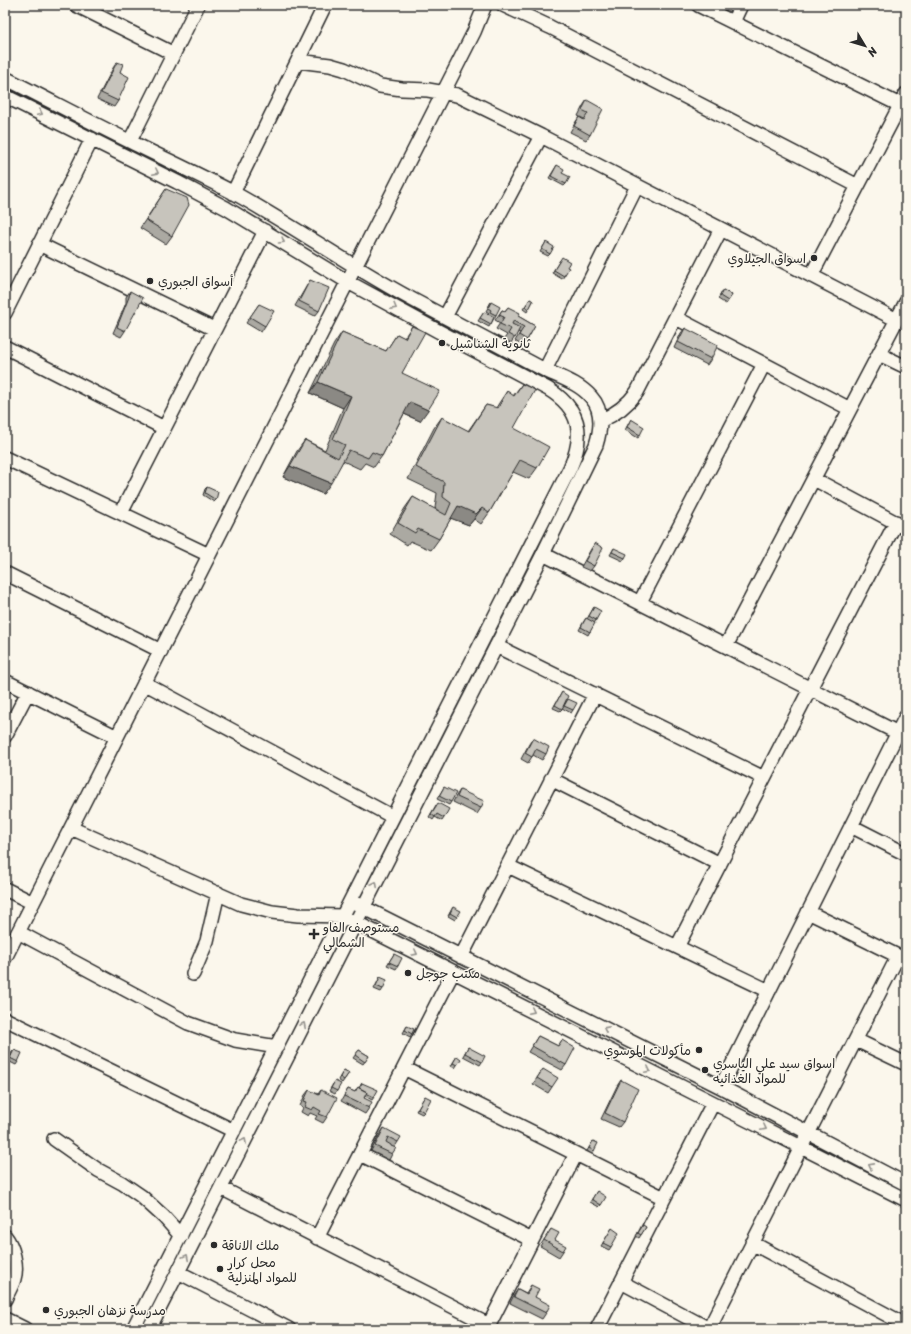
<svg xmlns="http://www.w3.org/2000/svg" width="911" height="1334" viewBox="0 0 911 1334" font-family="Sriracha,'Playpen Sans Arabic',sans-serif">
<rect width="100%" height="100%" fill="#fbf7ec"/>
<filter id="ink" filterUnits="userSpaceOnUse"><feTurbulence type="fractalNoise" baseFrequency=".025" numOctaves="2"/><feDisplacementMap in="SourceGraphic" scale="8" xChannelSelector="R" yChannelSelector="G"/><feConvolveMatrix kernelMatrix="1 2 1 2 8 2 1 2 1" color-interpolation-filters="sRGB"/></filter>
<g filter="url(#ink)">
<g fill="none" stroke-linecap="round" stroke-linejoin="round">
<defs>
<path id="minor" d="M76,5L174,54
M503,5L550,27L858,186
M698,5L906,108
M733,22L741,5
M298,61L330,65L344,69L380,86L402,89L428,90L457,95L541,136L897,320
M5,78C47,99 88,121 131,142C165,159 200,175 234,193C296,227 354,269 417,302C458,324 500,346 541,368C558,377 578,382 591,397C603,410 601,429 596,445L543,554L149,1329
M5,96L177,182L226,208L348,282L438,331L548,389C581,409 585,435 570,468L133,1329
M130,141L198,5
M233,193L325,5
M39,244L214,329
M811,276L906,94
M5,313L92,139
M445,317L541,136
M676,318L850,409
M5,347L164,428
M879,354L906,367
M545,370L637,186
M600,421C616,414 627,406 637,392L721,229
M5,458L209,555
M814,479L906,528
M121,513L265,231
M543,554L898,733
M5,573L161,651
M640,602L764,364
M496,646L764,778
M726,646L906,302
M5,681L117,737
M144,683L393,817
M5,736L28,692
M551,779L720,864
M851,826L906,854
M71,828L241,904L272,912L298,915L343,916L906,1200
M508,866L769,991
M5,889L33,903
M355,903L721,1087L906,1184
M808,912L906,960
M18,932L188,1023L235,1040L277,1047
M677,947L896,522
M461,957L595,694
M5,958L474,32L485,5
M193,974L207,941L218,893
M5,1019L234,1131
M856,1040L906,1064
M404,1068L664,1198
M721,1087L906,716
M54,1139L98,1170L122,1183L141,1196L164,1217L181,1236
M360,1154L532,1240
M221,1188L489,1325
M5,1236C13,1246 18,1266 14,1279C12,1286 8,1292 5,1299
M317,1238L453,972
M752,1243L906,1325
M178,1272L289,1329
M621,1282L709,1329L898,956
M5,1319L25,1329
M487,1329L576,1154
M597,1329L713,1103"/>
</defs>
<use href="#minor" stroke="#2b2b2b" stroke-width="16"/>
<use href="#minor" stroke="#fbf7ec" stroke-width="13"/>
</g>
<path fill="#aba9a2" stroke="#2b2b2b" d="M117,62L120,72L118,101L114,107L97,99L113,68Z
M587,100L590,135L586,140L570,132L575,123L579,117L583,120L584,119L578,116L583,106Z
M557,165L562,173L566,184L564,186L549,178Z
M166,189L172,236L166,244L140,228Z
M546,242L550,254L548,256L540,252Z
M560,260L567,267L564,276L562,279L552,273Z
M310,280L319,311L315,316L295,306Z
M723,290L732,295L726,304L718,299Z
M130,291L125,331L121,337L113,333L126,303V297Z
M530,299L533,301L527,312L523,309Z
M491,302L496,315L489,327L478,321L484,312L488,314L489,313L486,311Z
M259,304L265,326L261,332L246,323Z
M508,307L518,316L535,326L527,340L523,346L515,341L520,333L518,332L511,343L504,339L507,335L496,329L500,323L495,320L502,310L505,311Z
M412,326L402,373L420,421L404,414L382,456L374,467L365,463L360,469L343,461L323,494L283,477L297,451L305,440L325,450L343,408L310,393L334,344L342,332L386,351L397,334L404,338Z
M685,328L711,359L707,365L674,348L681,333Z
M522,384L514,428L537,468L529,479L513,472L489,513L481,524L474,519L469,525L451,518L439,539L431,550L410,541L407,545L390,534L405,508L413,497L441,513L435,508L437,493L408,479L434,428L442,417L468,431L486,405L496,408L499,403L507,391L513,396Z
M631,419L640,435L638,438L625,430Z
M207,487L216,500L214,502L203,495L205,489Z
M595,543L594,566L590,571L581,567L591,549Z
M614,548L625,558L623,561L610,555Z
M594,607L596,620L588,635L579,630L584,621L586,618L587,619Z
M562,692V709L560,711L553,708Z
M568,699L573,710L571,713L562,708Z
M533,738L546,754L542,760L533,755L528,763L521,759L529,744Z
M444,787L451,802L449,805L437,799Z
M460,790L481,808L477,814L453,802L456,796Z
M436,805L444,818L442,821L435,817L433,820L429,817Z
M453,907L457,917L455,920L448,916Z
M394,954L398,966L396,969L387,965Z
M380,977L383,989L381,992L374,989Z
M407,1026L412,1034L410,1037L403,1033Z
M538,1036L558,1046L562,1040L566,1065L562,1070L528,1052Z
M468,1047L482,1062L480,1065L463,1056Z
M14,1050L18,1062L16,1065L8,1061L12,1052Z
M359,1050L369,1056L363,1064L353,1058Z
M457,1056V1065L455,1068L451,1066Z
M543,1069L552,1087L548,1093L533,1084Z
M344,1070L349,1073L342,1083L338,1080Z
M621,1080L623,1122L619,1127L601,1119L617,1086Z
M362,1083L374,1097L372,1100L365,1096L364,1098L369,1108L365,1114L341,1101L348,1089L355,1092L358,1087L359,1088Z
M333,1084L337,1091L335,1094L329,1091Z
M309,1090L318,1094L321,1090L327,1117L323,1123L315,1119L317,1116L310,1113L308,1116L301,1112L303,1108L300,1106L305,1095Z
M425,1096L424,1112L422,1114L416,1111Z
M384,1128L398,1142L394,1148L392,1154L389,1160L371,1151L380,1134Z
M593,1141L594,1151L592,1154L587,1151Z
M597,1191L601,1205L599,1207L590,1202Z
M646,1227L639,1238L636,1236L641,1228Z
M612,1228L611,1247L609,1250L601,1246Z
M551,1229L555,1240L563,1251L559,1257L540,1246Z
M531,1285L535,1297L546,1313L542,1319L510,1303L514,1295L518,1289L526,1293Z"/>
<path fill="#8b8984" stroke="#2b2b2b" d="M318,382L351,396L343,408L310,393Z
M410,402L428,410L420,421L402,413Z
M290,466L331,483L323,494L283,477Z
M458,506L482,508L474,519L469,525L450,518Z"/>
<path fill="#c7c4bc" stroke="#2b2b2b" d="M117,62L123,64L120,72L129,77L118,101L101,93Z
M587,100L603,109L590,135L574,126L579,117L584,120L588,113L582,110Z
M557,165L564,169L562,173L570,177L566,184L551,176Z
M166,189L187,198L189,205L172,236L146,220Z
M546,242L554,247L550,254L542,249Z
M562,257L570,262L567,267L569,268L564,276L554,270Z
M310,280L329,288L319,311L299,301Z
M723,290L732,295L728,301L720,296Z
M130,291L143,298L125,331L117,327L129,297Z
M530,299L533,301L529,309L525,307Z
M491,302L500,307L496,315L490,312L491,310L488,308Z
M259,304L274,311L265,326L250,317Z
M508,307L520,313L518,316L535,326L527,340L519,335L524,327L515,322L516,321L514,320L512,324L520,328L515,338L508,334L511,329L500,324L504,317L499,315L502,310L505,311Z
M484,312L494,317L491,324L480,318Z
M412,326L425,332L402,373L440,391L428,410L410,402L382,456L372,452L368,458L349,450L331,483L290,466L305,440L338,458L345,445L333,439L351,396L318,382L342,332L386,351L397,334L405,338Z
M685,328L718,345L711,359L678,342Z
M522,384L535,390L514,428L549,447L537,468L520,460L489,513L482,508L476,514L458,506L439,539L418,529L415,533L398,523L413,497L446,515L451,503L443,497L444,482L416,467L442,417L469,431L486,405L498,408L507,391L514,396Z
M631,419L644,427L640,435L627,427Z
M207,487L218,492L216,500L205,493Z
M595,543L603,548L594,566L585,561Z
M614,548L627,554L625,558L612,552Z
M594,607L601,611L596,620L589,616Z
M586,618L595,623L590,632L581,627Z
M562,692L568,696L562,709L555,705Z
M568,699L577,703L573,710L564,706Z
M533,738L549,747L546,754L536,749L532,757L525,753Z
M444,787L456,793L451,802L439,796Z
M460,790L484,801L481,808L457,797Z
M438,803L449,809L444,818L437,814L435,817L431,814Z
M453,907L461,911L457,917L450,913Z
M394,954L402,958L398,966L389,962Z
M380,977L387,980L383,989L376,986Z
M407,1026L414,1029L412,1034L405,1030Z
M538,1036L558,1046L562,1040L575,1048L566,1065L532,1046Z
M468,1047L485,1056L482,1062L465,1053Z
M14,1050L22,1053L18,1062L10,1058Z
M359,1050L369,1056L365,1062L355,1055Z
M457,1056L461,1059L457,1065L453,1063Z
M543,1069L558,1078L552,1087L537,1078Z
M344,1070L349,1073L344,1080L340,1077Z
M621,1080L638,1089L623,1122L605,1113Z
M335,1081L341,1084L337,1091L331,1088Z
M362,1083L378,1090L374,1097L366,1093L367,1092L359,1088Z
M358,1087L367,1092L364,1098L372,1102L369,1108L344,1096L348,1089L355,1092Z
M309,1090L319,1095L321,1090L337,1098L327,1117L319,1114L321,1111L314,1107L312,1110L305,1107L307,1102L304,1101Z
M425,1096L431,1099L424,1112L418,1108Z
M384,1128L401,1137L398,1142L388,1137L386,1142L391,1145V1146L396,1148L392,1154L375,1146Z
M593,1141L598,1143L594,1151L589,1148Z
M597,1191L606,1197L601,1205L592,1199Z
M643,1225L646,1227L641,1235L638,1233Z
M612,1228L619,1233L611,1247L603,1243Z
M551,1229L559,1233L555,1240L566,1246L563,1251L544,1240Z
M531,1285L539,1289L535,1297L550,1305L546,1313L514,1297L518,1289L527,1294Z"/>
<defs><path id="oneway-chevron" d="M-2-3.5L2.5 0L-2 3.5" fill="none" stroke-width="1.6" stroke-linecap="round" stroke-linejoin="round"/></defs>
<g stroke="#93918c">
<use href="#oneway-chevron" transform="translate(40 113) rotate(26)"/>
<use href="#oneway-chevron" transform="translate(156 172) rotate(27)"/>
<use href="#oneway-chevron" transform="translate(282 241) rotate(31)"/>
<use href="#oneway-chevron" transform="translate(394 307) rotate(29)"/>
<use href="#oneway-chevron" transform="translate(375 884) rotate(-63)"/>
<use href="#oneway-chevron" transform="translate(415 953) rotate(27)"/>
<use href="#oneway-chevron" transform="translate(532 1011) rotate(27)"/>
<use href="#oneway-chevron" transform="translate(303 1025) rotate(-63)"/>
<use href="#oneway-chevron" transform="translate(606 1029) rotate(-154)"/>
<use href="#oneway-chevron" transform="translate(648 1070) rotate(27)"/>
<use href="#oneway-chevron" transform="translate(764 1128) rotate(27)"/>
<use href="#oneway-chevron" transform="translate(244 1141) rotate(-63)"/>
<use href="#oneway-chevron" transform="translate(871 1166) rotate(-152)"/>
<use href="#oneway-chevron" transform="translate(186 1257) rotate(-63)"/>
</g>
</g>
<g fill="#2b2b2b" stroke="#fbf7ec" stroke-width="1.5">
<circle cx="814" cy="258" r="4"/>
<circle cx="150" cy="281" r="4"/>
<circle cx="442" cy="343" r="4"/>
<path d="M312 928h4v4h4v4h-4v4h-4v-4h-4v-4h4z"/>
<circle cx="408" cy="973" r="4"/>
<circle cx="699" cy="1050" r="4"/>
<circle cx="705" cy="1070" r="4"/>
<circle cx="214" cy="1245" r="4"/>
<circle cx="220" cy="1269" r="4"/>
<circle cx="46" cy="1310" r="4"/>
</g>
<g text-anchor="middle" stroke-width="3" stroke-linejoin="round" paint-order="stroke">
<g font-size="13" fill="#2b2b2b" stroke="#fbf7ec" text-anchor="start">
<text x="806" y="263" text-anchor="end">اسواق الجيلاوي</text>
<text x="158" y="286">أسواق الجبوري</text>
<text x="450" y="348">ثانوية الشناشيل</text>
<text x="323" y="932">مستوصف الفاو<tspan x="323" dy="15">الشمالي</tspan></text>
<text x="416" y="978">مكتب جوجل</text>
<text x="691" y="1055" text-anchor="end">مأكولات الموسوي</text>
<text x="713" y="1068">اسواق سيد علي الياسري<tspan x="713" dy="15">للمواد الغذائيه</tspan></text>
<text x="222" y="1250">ملك الاناقة</text>
<text x="228" y="1267">محل كرار<tspan x="228" dy="15">للمواد المنزلية</tspan></text>
<text x="54" y="1315">مدرسة نزهان الجبوري</text>
</g>
</g>
<rect width="911" height="1334" fill="none" stroke="#fbf7ec" stroke-width="20"/>
<rect x="10" y="10" width="891" height="1314" fill="none" stroke="#2b2b2b" stroke-width="1.5" filter="url(#ink)"/>
<g transform="translate(865 46) rotate(128)" stroke="#fbf7ec" stroke-width="3" paint-order="stroke">
<path d="M0-3L7 15L0 10L-7 15Z" fill="#2b2b2b"/>
<text y="-6" font-size="11" font-weight="bold" text-anchor="middle" fill="#2b2b2b">N</text>
</g>
</svg>
